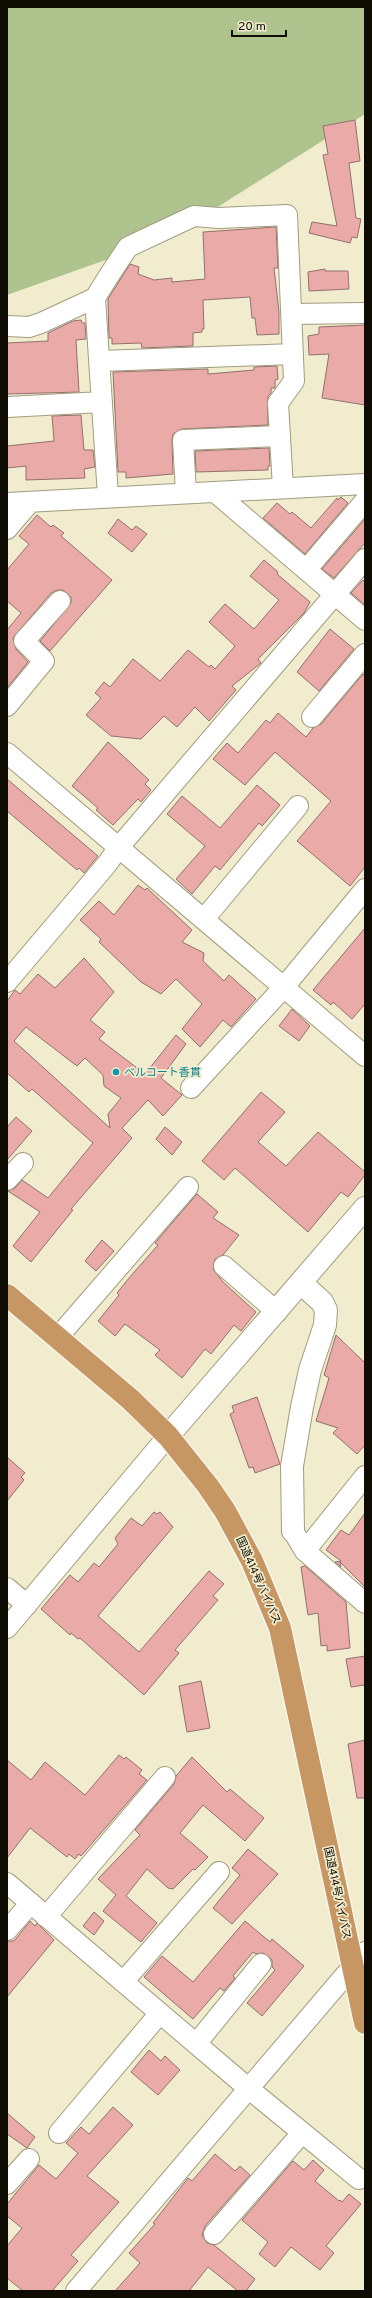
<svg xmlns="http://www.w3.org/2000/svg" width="372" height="2298" viewBox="0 0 372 2298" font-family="Overpass,'Noto Sans JP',sans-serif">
<rect width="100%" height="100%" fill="#f1eccd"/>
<path fill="#aec38e" d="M7,7H365V114L170,237L7,295Z"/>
<path fill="#eaaaa7" stroke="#91716f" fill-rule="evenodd" d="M355,120L360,161L349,163L356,218L361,219L357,238L352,237L350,243L309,233L312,222L337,226L323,155L328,154L323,126Z
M276,227L278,268H274L279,312V334L257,335L255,318H252L250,297L203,300L204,329H202V332L193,333V346L142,348L141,343L112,344V338H109L108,299L130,264L139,267L138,274L154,280L172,278V282L205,279L203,232Z
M325,269V271H348L349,289L309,291L308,272Z
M81,320L82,323H85L86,339L76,340L79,392L7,394V343L48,341V333L73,321Z
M365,325V405L322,398L329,354L309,355L308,336L319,334V327Z
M277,366L278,379L275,380V388H271V393L268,396V425L182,429L173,434L172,440L173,474L126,478V472H118L113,372L208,369V374L254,370V367Z
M81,415L84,450H93L95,467L84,469L85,478L26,480V466L7,468V446L54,441L52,416Z
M269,448L270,466H268V470L196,472L195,451Z
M341,497L348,503L305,554L263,518L277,503L290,514L292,512L311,528L337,498L338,500Z
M37,515L51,527L53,525L64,533L61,536L112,580L50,651L40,641L71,603V597L63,590H57L51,593L13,638L16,649L28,662L7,688V630L21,613L7,601V570L29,544L19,536Z
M118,519L132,530L136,526L147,534L132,552L108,533Z
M365,519V543L334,578L322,569Z
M264,560L278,572L277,574L310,602L304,613L258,659L261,663L232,686L236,690L209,721L195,707L177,727L164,716L141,739L111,736L86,715L101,698L95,693L104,682L110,687L133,659L160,681L188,650L209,667L211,665L215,669L235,646L209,622L225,604L254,629L279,600L250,576Z
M363,580L365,582V605L351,593Z
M330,629L354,649L319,691L297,672Z
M363,674L365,676V867L350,886L297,841L331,801L275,752L245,785L213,759L227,743L238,753L266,720L270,723L278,713L306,737L313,728L321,724Z
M108,742L149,780L145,784L151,790L141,802L138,799L113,825L96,810L98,808L72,786Z
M7,779L98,856L84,873L79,868L77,870L7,811Z
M257,785L280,805L262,826L259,823L220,870L215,866L192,894L176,879L205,846L167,814L182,796L220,828Z
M138,885L145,890L147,888L192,930L182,942L204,953L203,961L224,981L229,975L256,999L231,1027L223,1020L200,1047L182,1029L202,1004L176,979L161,994L141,982L99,942L101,939L80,920L99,901L114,915Z
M365,928V1004L352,1019L333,1002L331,1005L313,990Z
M84,958L114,992L90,1020L105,1032L99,1039L145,1074L176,1035L186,1044L161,1078L182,1095L163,1116L148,1100L122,1128L132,1138L71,1209L73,1210L31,1262L13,1246L40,1212L8,1191L15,1188L22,1180L48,1198L93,1143L32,1089L29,1092L7,1073V1001L15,990L20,994L38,974L55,988ZM26,1027L77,1066L85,1058L103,1075L104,1086L121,1098L108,1114L110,1128L14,1041Z
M292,1009L310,1026L299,1041L279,1026Z
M261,1092L285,1112L258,1142L286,1166L318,1132L365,1172V1175L348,1197L341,1192L308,1232L235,1168L224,1180L202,1161Z
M16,1117L32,1131L7,1160V1127Z
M165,1127L182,1142L172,1155L156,1139Z
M197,1194L218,1212L213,1218L239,1235L223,1255L215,1259L213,1269L223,1282L256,1312L241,1331L234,1325L211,1354L205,1349L182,1378L155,1355L160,1350L125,1324L115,1336L98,1321L119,1295L117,1293L129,1278L158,1245L155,1243Z
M102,1240L114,1251L96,1271L85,1261Z
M336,1335L365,1363V1445L357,1454L333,1433L338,1428L316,1421L329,1378L324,1375Z
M257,1397L280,1464L255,1473L253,1467L249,1468L230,1414L234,1412L232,1406Z
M7,1457L25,1473L21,1477L24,1480L7,1501Z
M154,1512L157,1514L160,1512L173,1527L98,1616L139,1652L209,1571L224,1584L213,1596L218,1600L175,1650L179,1653L144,1695L80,1638L78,1639L71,1633L70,1635L41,1609L70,1575L78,1582L94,1563L99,1567L118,1544L115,1538L131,1518L142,1526Z
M365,1513V1587L340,1562L341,1567L335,1562L341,1561L326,1550L341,1530L349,1535Z
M305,1566L346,1602L350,1648L327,1651V1645L321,1646L318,1613L308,1615L301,1567Z
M365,1656V1685L351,1687L346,1659Z
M201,1681L210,1728L187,1732L179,1686Z
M365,1740V1798H357L348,1744Z
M119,1755L124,1759L126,1757L142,1770L139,1774L147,1780L81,1856L79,1854L75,1859L69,1854L67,1857L30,1828L7,1858V1760L31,1780L45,1762L85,1795Z
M192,1757L227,1792L230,1789L264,1818L245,1841L203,1805L180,1833L208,1857L195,1870L193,1869L173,1889L168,1888L147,1869L126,1896L157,1923L141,1942L103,1911L116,1895L98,1879L140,1835L135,1830L174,1784L176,1776Z
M248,1849L278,1874L232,1924L213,1908L240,1875L232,1868Z
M94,1912L104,1921L94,1935L83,1926Z
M30,1921L35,1926L37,1923L54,1940L7,1997V1941H14Z
M245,1921L270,1942L272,1939L304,1966L262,2016L247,2003L275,1970L272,1967V1960L263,1953L256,1954L253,1952L233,1976L235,1978L224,1991L220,1988L193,2019L144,1977L162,1956L193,1982Z
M149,2050L161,2061L165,2056L180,2070L158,2095L131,2072Z
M113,2107L133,2125L87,2176L119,2202L71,2255L78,2261L52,2291H23L7,2278V2246L22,2228L7,2216V2204L39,2165L56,2179L78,2153L66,2143L81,2127L89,2134Z
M7,2113L35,2137L27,2148L7,2134Z
M215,2154L235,2171L240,2166L250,2175L205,2226L202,2235L207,2243L214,2245L255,2279L246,2291H238L208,2267L189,2291H115L140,2263L129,2253L155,2224L153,2223L188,2178L192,2181Z
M313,2160L324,2170L315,2181L339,2201L340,2200L342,2202L349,2194L361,2204L326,2246L334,2253L320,2270L291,2247L275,2267L259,2254L268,2242L242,2220L293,2161L304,2170Z"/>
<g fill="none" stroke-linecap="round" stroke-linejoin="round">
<defs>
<path id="minor" d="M292,314L365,313
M7,326L29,327L41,323L95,298
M100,361L293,354
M7,407L102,402
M186,493L183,440L280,436
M216,493L365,620
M108,496L95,298L110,274L128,247L194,216L219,218L287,215L294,381L278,403L283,488
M7,503L365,484
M7,529L30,502
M306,570L365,501
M7,706L44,661L24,641L60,601
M312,717L365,654
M7,753L365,1056
M204,919L298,806
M7,982L107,864L119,847L365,559
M191,1088L284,987L365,889
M7,1180L23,1163
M224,1266L277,1312
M58,1337L188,1187
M293,1531L305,1551L365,1603
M305,1551L365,1476
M7,1588L27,1605
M7,1628L168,1436
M7,1883L248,2088L359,2179
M46,1917L165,1777
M7,1930L31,1903
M123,1982L219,1872
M196,2044L261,1964
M59,2133L160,2013
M7,2184L29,2159
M214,2234L302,2133
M76,2291L365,1952"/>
<path id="tertiary" d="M168,1436L365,1208
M293,1531L292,1466L302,1407L310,1370L325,1325L326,1310L322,1302L302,1284"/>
<path id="trunk" d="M7,1295L130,1399L168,1436L208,1486L225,1511L252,1561L280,1628L365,2023"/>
</defs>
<use href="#minor" stroke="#a19c7f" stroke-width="22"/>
<use href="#tertiary" stroke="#a19c7f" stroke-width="24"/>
<use href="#trunk" stroke="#fff" stroke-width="24"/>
<use href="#minor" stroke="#fff" stroke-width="20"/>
<use href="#tertiary" stroke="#fff" stroke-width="22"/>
<use href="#trunk" stroke="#c79763" stroke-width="22"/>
</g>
<circle fill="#0f9aa8" stroke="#f1eccd" stroke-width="1.5" cx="116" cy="1072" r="4"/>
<g text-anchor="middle" stroke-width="3.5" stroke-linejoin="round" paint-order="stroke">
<g font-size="11" fill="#0d838f" stroke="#f1eccd" text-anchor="start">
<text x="124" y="1076">ベルコート香貫</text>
</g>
<g font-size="11" fill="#0e0c03" stroke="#f1eccd">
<text transform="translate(259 1580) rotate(66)" y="4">国道414号バイパス</text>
<text transform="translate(338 1893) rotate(78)" y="4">国道414号バイパス</text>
</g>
</g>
<rect width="372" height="2298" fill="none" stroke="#0e0c03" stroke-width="16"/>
<path d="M232 30v6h54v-6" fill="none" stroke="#0e0c03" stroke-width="2"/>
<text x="238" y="30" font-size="12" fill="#0e0c03" stroke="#f1eccd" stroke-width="3" paint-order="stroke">20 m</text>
</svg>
